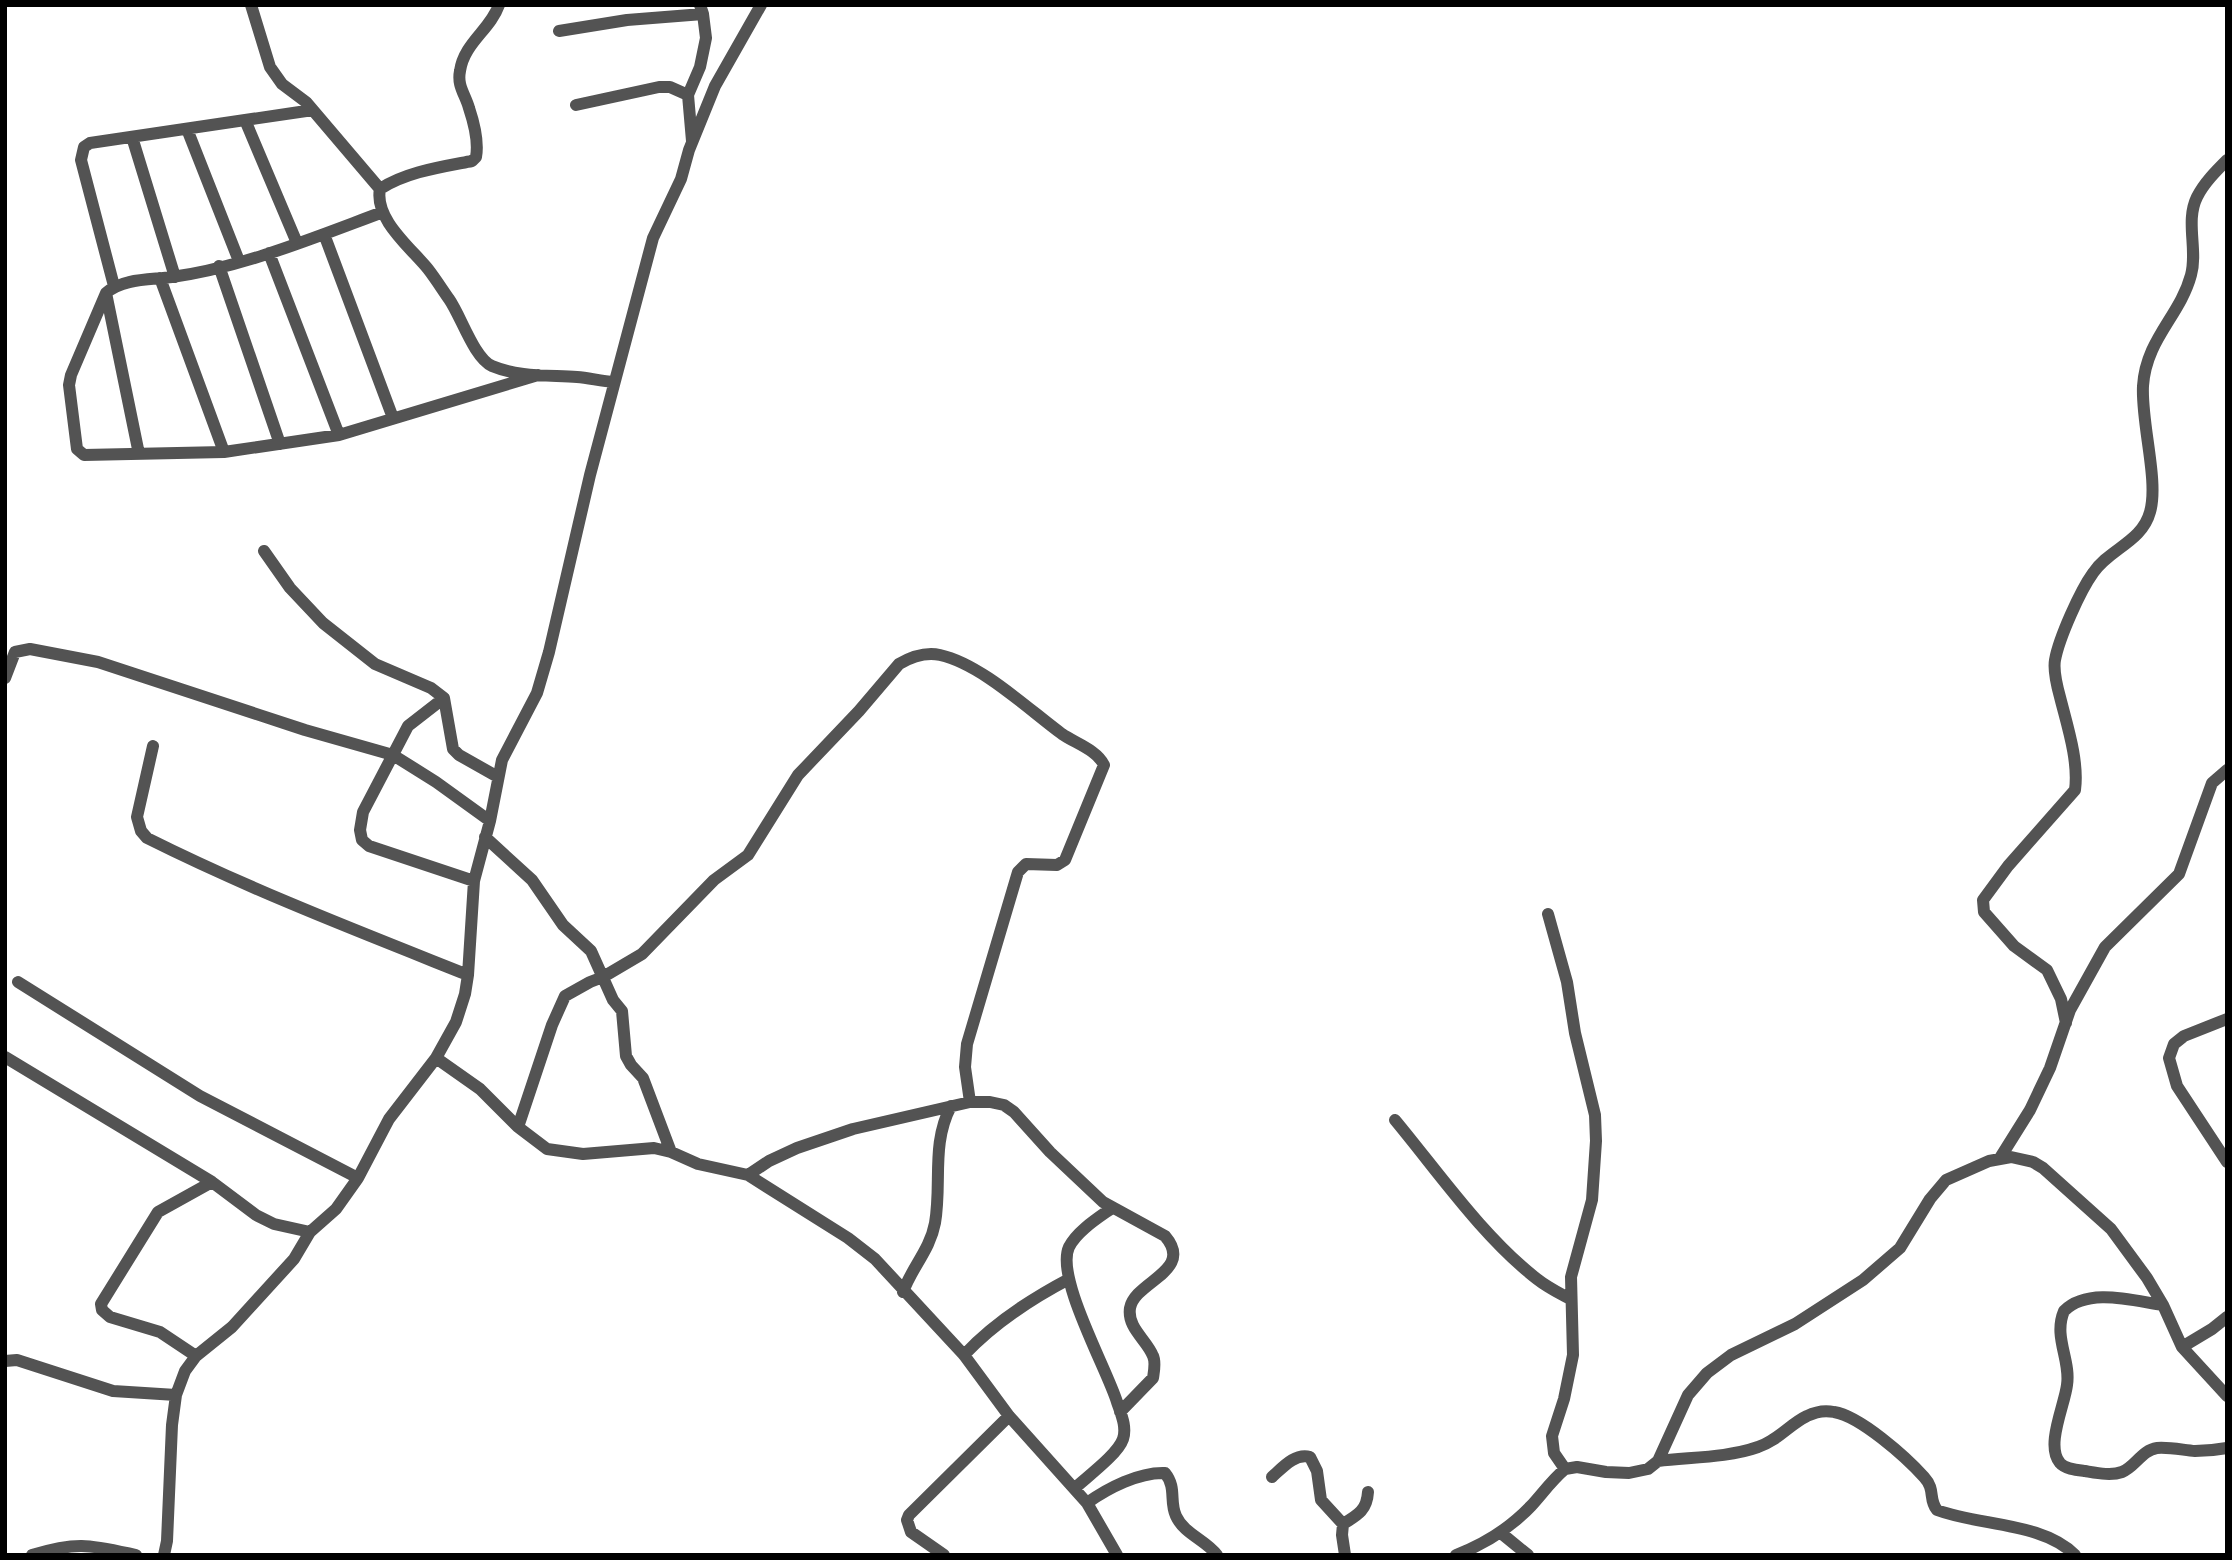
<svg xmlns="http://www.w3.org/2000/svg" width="2232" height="1560" viewBox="0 0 2232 1560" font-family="Lato,sans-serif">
<rect width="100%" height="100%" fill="#fff"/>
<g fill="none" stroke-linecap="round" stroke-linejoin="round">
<path stroke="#535353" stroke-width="12" d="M251,5L270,67L282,84L306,102L380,189
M499,5C490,30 464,43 460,71C457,86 465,94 469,108C474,123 479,141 476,157L472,161C441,167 406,172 380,189C374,219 411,248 428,269C435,278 442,289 449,299C461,316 474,358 492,366C518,377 549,375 577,377C589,378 601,381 614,382
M559,31L627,20L703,14
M576,105L659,87H670L688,95
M245,120L297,243
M187,129L239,261
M132,137L175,277
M692,141L688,95L700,67L706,38L703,14L700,5
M383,212C318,236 241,268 172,277C151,280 123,278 106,293L71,375L69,385L77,449L84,455L224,452L339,435L538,375
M324,234L393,418
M269,253L339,435
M219,266L280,444
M160,278L224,452
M114,286L81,160L84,147L90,143L313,110
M106,293L139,454
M264,551L290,588L323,623L375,664L431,688L444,698L453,749L459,755L498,777
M5,678L15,652L30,649L98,662L305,730L393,755L436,782L490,821
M444,698L408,726L363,812L360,830L362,840L369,846L474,881
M153,746L137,817L141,831L147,838C251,890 360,932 468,975
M485,837L532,880L563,925L591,951L613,1000L622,1011L626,1056L631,1065L643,1078L671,1152
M1548,914L1567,982L1575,1033L1595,1115L1596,1141L1592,1200L1571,1277L1573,1355L1564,1399L1552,1436L1554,1453L1565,1469
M18,982L200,1096L358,1178
M2227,1019L2184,1036L2174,1044L2169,1058L2177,1086L2227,1162
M2066,1023L2061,999L2047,970L2014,946L1984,912L1983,900L2008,866L2075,790C2079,761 2067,725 2060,697C2057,686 2053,671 2055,660C2059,638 2080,591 2093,573C2109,549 2142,542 2150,512C2159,481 2141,423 2143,386C2146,339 2180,316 2191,275C2198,250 2185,221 2197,197C2204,183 2216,171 2227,160
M5,1057L212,1182L256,1215L274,1224L310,1232
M436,1058L480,1089L518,1127L547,1149L583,1154L654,1148L671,1152L698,1164L748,1175L848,1238L875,1259L964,1355L1009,1416L1087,1503L1117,1555
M1395,1120C1439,1173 1483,1237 1537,1279C1547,1287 1559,1293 1570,1299
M518,1127L552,1025L565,996L590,982L603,977L642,954L714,880L748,855L798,775L859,711L899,664C911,657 926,652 940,655C981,664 1028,709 1062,734C1075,743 1097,750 1104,765L1065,860L1057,865L1026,864L1018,872L967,1044L965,1067L970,1102
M2000,1158L2030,1110L2050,1068L2070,1010L2105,947L2179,874L2212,783L2227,770
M748,1175L769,1161L797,1148L853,1129L970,1102H990L1004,1105L1014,1112L1050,1152L1103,1202L1165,1236C1195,1271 1135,1281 1130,1308C1127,1328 1147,1340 1153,1356C1156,1362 1154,1371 1153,1378L1120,1412
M903,1292C912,1267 930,1250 935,1223C942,1183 931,1144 951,1106
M2163,1305C2134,1301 2088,1287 2064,1311C2053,1337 2071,1360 2067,1385C2065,1404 2045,1446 2060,1463C2065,1469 2077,1470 2085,1471C2097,1473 2111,1476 2122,1472C2135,1467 2142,1450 2157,1448C2169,1447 2183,1450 2195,1451C2206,1451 2216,1450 2227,1448
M2182,1347L2212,1329L2227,1317
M964,1355C994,1323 1031,1299 1069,1279
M196,1356L160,1332L110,1317L102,1310L101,1304L158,1212L212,1182
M5,1361L17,1360L113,1391L176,1395
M1658,1461C1690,1457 1727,1458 1758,1447C1777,1441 1790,1424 1807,1416C1815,1412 1825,1410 1834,1412C1860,1416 1906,1457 1924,1477C1936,1490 1928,1499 1937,1510C1979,1526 2042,1522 2075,1555
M1272,1477C1283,1467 1295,1453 1310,1457L1317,1471L1321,1500L1343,1524
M1075,1488C1088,1476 1118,1454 1123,1439C1127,1427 1121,1414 1117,1402C1107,1369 1055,1277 1069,1247C1077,1231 1098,1218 1112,1208
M1087,1503C1108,1488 1139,1472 1165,1473C1177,1488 1169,1501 1176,1516C1184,1534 1206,1540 1217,1555
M1501,1533L1528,1555
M32,1555C78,1541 90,1545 136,1555
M164,1555L167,1541L172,1425L176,1395L185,1371L196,1356L232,1327L294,1259L310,1232L336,1209L358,1178L389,1119L436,1058L456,1022L465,994L468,975L474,881L490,821L502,760L537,693L549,652L590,475L653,238L681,179L689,150L715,86L761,5
M944,1555L911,1532L907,1520L909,1515L1009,1416
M1345,1555L1342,1535L1343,1524C1358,1515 1367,1510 1368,1492
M1456,1555C1485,1544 1510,1528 1531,1506C1542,1494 1552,1480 1565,1469L1577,1467L1606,1472L1629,1473L1648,1469L1658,1461L1688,1395L1707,1373L1731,1355L1795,1324L1863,1280L1900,1248L1930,1199L1946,1180L1989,1161L2011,1157L2033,1162L2043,1168L2111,1229L2147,1278L2163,1305L2182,1347L2227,1396"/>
</g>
<rect width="2232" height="1560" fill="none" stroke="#000000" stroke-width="14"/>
</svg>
